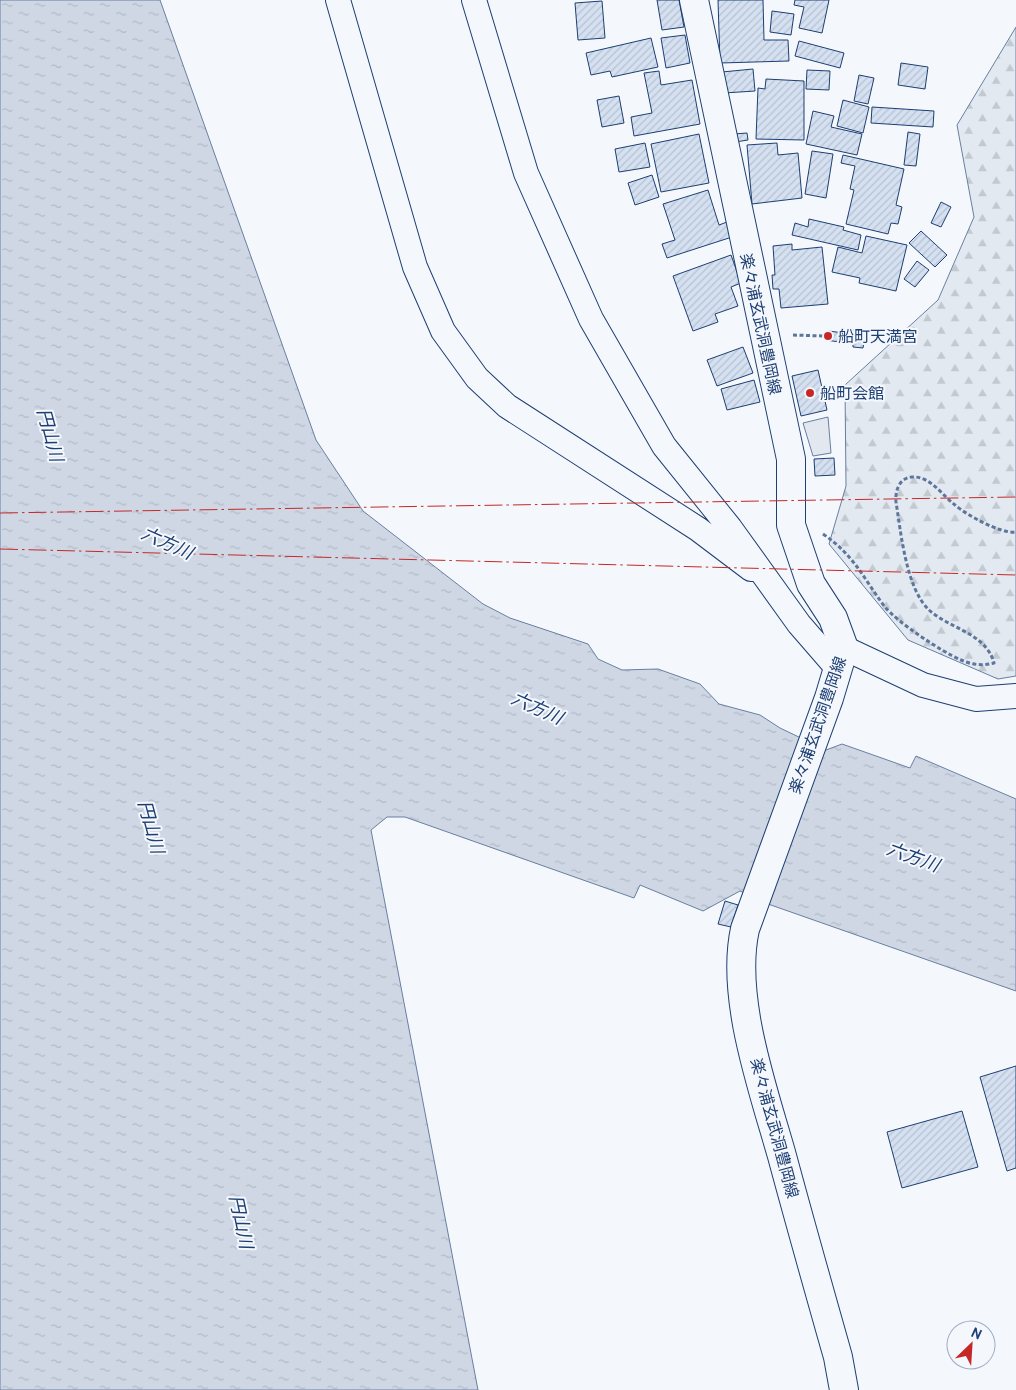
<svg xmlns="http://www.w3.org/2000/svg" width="1016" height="1390" viewBox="0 0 1016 1390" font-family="Cabin,'Noto Sans JP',sans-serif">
<defs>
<pattern id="forest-firs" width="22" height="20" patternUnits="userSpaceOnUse" patternTransform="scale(1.25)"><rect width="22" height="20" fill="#e3e9f0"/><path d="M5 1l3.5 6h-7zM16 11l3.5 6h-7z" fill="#c2c9d1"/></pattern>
<pattern id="water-ripples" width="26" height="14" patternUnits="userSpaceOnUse" patternTransform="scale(1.25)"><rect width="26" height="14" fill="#cfd7e4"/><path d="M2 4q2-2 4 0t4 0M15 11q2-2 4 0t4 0" fill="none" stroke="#b1bac7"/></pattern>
<pattern id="building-hatch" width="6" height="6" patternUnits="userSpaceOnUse" patternTransform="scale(1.25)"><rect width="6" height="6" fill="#d5e0f0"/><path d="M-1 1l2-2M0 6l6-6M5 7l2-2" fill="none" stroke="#b6c1d1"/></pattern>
</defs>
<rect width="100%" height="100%" fill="#f4f7fb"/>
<path fill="url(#forest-firs)" stroke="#687fa3" d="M1016,27V676L998,679L908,640L829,544L846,486L845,385L938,300L974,217L957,125Z"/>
<path fill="#e3e8f0" stroke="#687fa3" d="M828,417L831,453L813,456L803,423Z"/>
<path fill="url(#water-ripples)" stroke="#687fa3" d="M0,0H160L316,440L363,511L483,604L510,618L588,644L598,659L622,670L658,669L700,684L719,704L760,715L780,728L826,750L842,744L910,768L916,756L1016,799V991L768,904L740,891L703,911L640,885L634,898L405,817H387L371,830L478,1390H0Z"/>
<path fill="url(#building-hatch)" stroke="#1d3f73" d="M657,0H679L684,27L662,30Z
M718,0H763L764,40H788L789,61L720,63Z
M795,0H829L822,33L799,28L804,7L794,5Z
M602,1L605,38L578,40L575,3Z
M772,11L794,14L791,35L770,32Z
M685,35L690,63L666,68L661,38Z
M651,38L658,67L612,77L610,71L591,75L586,53Z
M799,41L844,53L840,68L795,56Z
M901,63L928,67L925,89L898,85Z
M753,69L755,91L724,93L722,72Z
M807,70L830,71L829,90L806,89Z
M659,71L661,85L692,80L700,124L634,136L631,117L652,113L644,73Z
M859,75L874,78L868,104L854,101Z
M766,79L804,81V140L756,139L758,88L765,89Z
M619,96L624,123L602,127L597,100Z
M843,100L869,107L863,133L837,126Z
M872,107L934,111L933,127L871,123Z
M813,111L834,116L831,127L862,134L857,155L806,144Z
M908,132L920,134L916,166L904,165Z
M747,133L748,140L735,142L734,134Z
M699,134L709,183L661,192L651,144Z
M645,143L650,167L619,172L615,149Z
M777,143L778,155L798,153L802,198L752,204L747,145Z
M812,151L833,154L826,198L805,194Z
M843,155L904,169L896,205L902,207L898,224L891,223L888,234L846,224L854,190L850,189L855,166L841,163Z
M652,175L659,197L635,205L628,183Z
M708,190L719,225L727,222L732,237L667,258L662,244L675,240L663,204Z
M941,202L951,207L941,227L931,223Z
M809,219L844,227L843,230L861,235L858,250L792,235L795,223L808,227Z
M921,231L947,255L935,267L909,243Z
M866,236L907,245L896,291L859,283L860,278L832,272L838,247L862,253Z
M792,244V250L822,247L828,304L781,308L779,289H773L772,275H775L773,246Z
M731,255L741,283L731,287L738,306L715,314L718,322L693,331L673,276Z
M917,261L929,270L915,287L904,279Z
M854,329L866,330L863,348L853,347V344L826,340L828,331L853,334Z
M743,347L753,373L717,386L707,360Z
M818,370L827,410L801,416L792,376Z
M754,380L760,402L727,410L721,389Z
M834,458L835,475L815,476L814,459Z
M725,901L738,905L731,927L718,924Z
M1016,1066V1168L1007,1171L980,1077Z
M962,1111L978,1167L902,1188L887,1132Z"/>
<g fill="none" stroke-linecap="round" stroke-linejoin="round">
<defs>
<path id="street" d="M338,0L415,267L443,331L477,378L507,406L698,529L751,569
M474,0L526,173L591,319L664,446L730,528L799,624L838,669
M844,648L923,685L976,699L1016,696"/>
<path id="secondary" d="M694,0L791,459V525L811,584L833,618L844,648L829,698L745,929C730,997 763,1089 782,1156C800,1223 819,1290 838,1357L844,1390"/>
</defs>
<use href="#street" stroke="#1d3f73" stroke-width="26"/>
<use href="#secondary" stroke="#1d3f73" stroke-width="30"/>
<path stroke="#5e769c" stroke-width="3" stroke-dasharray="4 2.5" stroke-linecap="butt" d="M793,335L824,336
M823,534C855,556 863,578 885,607C897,622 942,652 961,660C972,665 983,666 994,663C986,633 950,629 929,610C906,588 901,533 896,502C895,491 899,478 912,477C930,476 941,494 955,505C967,515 1000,534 1016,532"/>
<use href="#street" stroke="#f4f7fb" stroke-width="24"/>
<use href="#secondary" stroke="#f4f7fb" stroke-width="28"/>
<path stroke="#c62828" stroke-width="1" stroke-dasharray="18 4 2.5 4" stroke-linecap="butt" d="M0,513L1016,497
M0,549L1016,575"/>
</g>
<g fill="#c62828" stroke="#f4f7fb" stroke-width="2">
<circle cx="828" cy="336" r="5"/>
<circle cx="810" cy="393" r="5"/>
</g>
<g text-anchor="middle" stroke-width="4" stroke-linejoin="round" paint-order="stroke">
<g font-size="16" fill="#1d3f73" stroke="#f4f7fb">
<text transform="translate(761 324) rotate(78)" y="6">楽々浦玄武洞豊岡線</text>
<text transform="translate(817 725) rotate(-71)" y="6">楽々浦玄武洞豊岡線</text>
<text transform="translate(775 1128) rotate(75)" y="6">楽々浦玄武洞豊岡線</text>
</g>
<g font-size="16" fill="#1d3f73" stroke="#f4f7fb" text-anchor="start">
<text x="838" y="342">船町天満宮</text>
<text x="820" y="399">船町会館</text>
</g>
<g font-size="18" font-style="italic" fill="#1d3f73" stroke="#f4f7fb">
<text transform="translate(50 435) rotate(75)" y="6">円山川</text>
<text transform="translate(167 543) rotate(24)" y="6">六方川</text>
<text transform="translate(537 708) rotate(24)" y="6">六方川</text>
<text transform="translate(151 827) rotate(75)" y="6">円山川</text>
<text transform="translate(913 857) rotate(20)" y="6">六方川</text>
<text transform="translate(241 1222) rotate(78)" y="6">円山川</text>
</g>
</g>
<g transform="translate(971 1345) rotate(25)"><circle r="24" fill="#f4f7fb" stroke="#9eadc5"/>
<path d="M0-4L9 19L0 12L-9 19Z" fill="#c62828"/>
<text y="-8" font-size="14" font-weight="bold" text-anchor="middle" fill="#1d3f73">N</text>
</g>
</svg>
